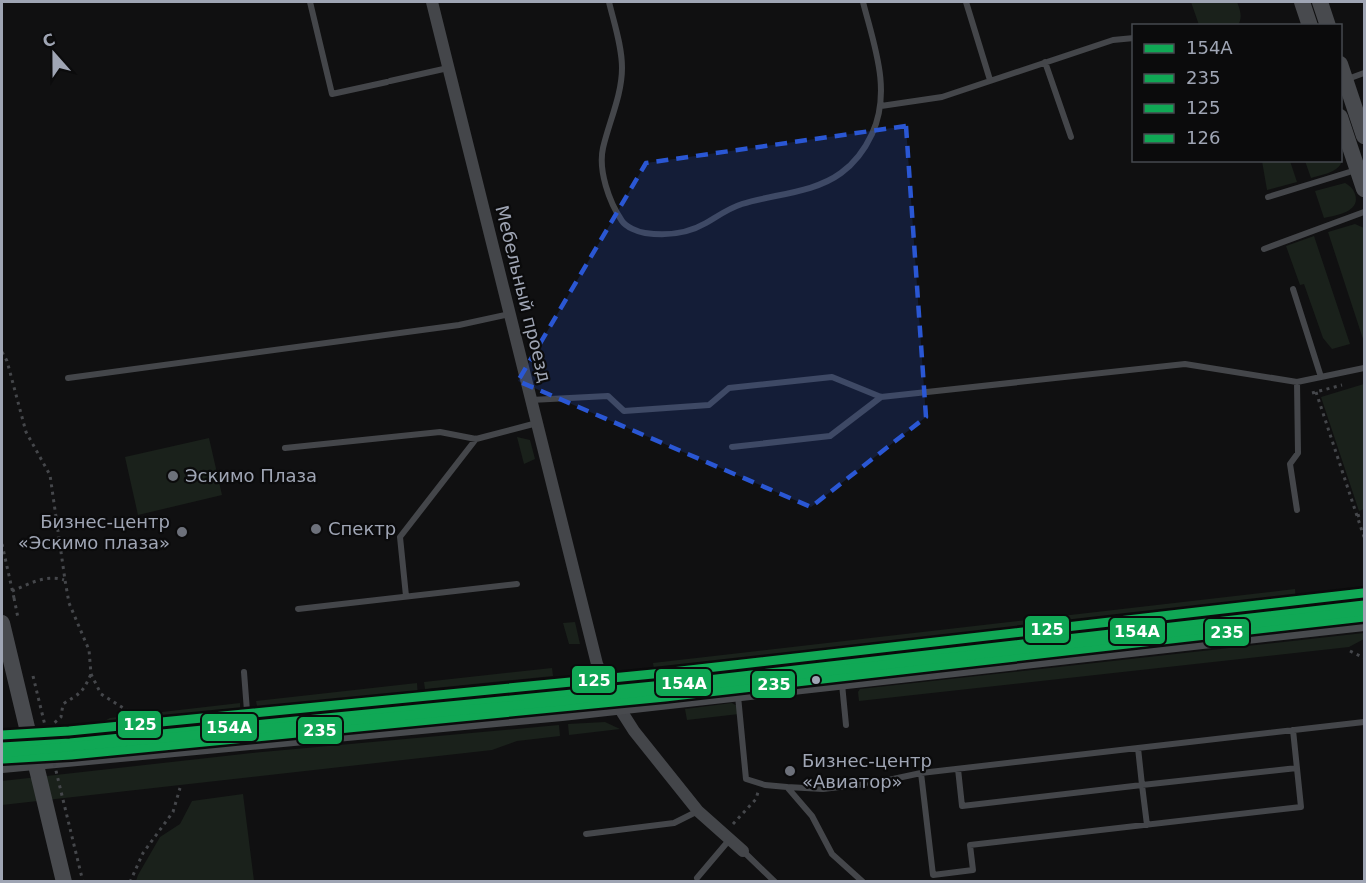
<svg xmlns="http://www.w3.org/2000/svg" width="1366" height="883" viewBox="0 0 1366 883" font-family="'DejaVu Sans',sans-serif">
<rect width="100%" height="100%" fill="#101011"/>
<path fill="#1a211b" d="M1191,2H1237C1240,10 1243,17 1238,25H1199Z
M1341,149C1348,171 1327,173 1311,178L1305,161L1340,160Z
M1262,161H1290L1297,182L1267,190Z
M1345,183C1350,186 1353,188 1355,194C1361,212 1336,215 1324,218L1315,191Z
M1355,224L1364,228V342L1328,232Z
M1314,236L1350,344L1332,349L1323,338L1304,284L1300,285L1286,246Z
M1364,384V509L1359,511L1321,397Z
M517,437L530,440L535,459L524,464Z
M209,438L222,495L138,515L125,457Z
M1295,589L1296,602L655,675L653,663Z
M575,622L580,644H569L563,623Z
M1364,633V639L1349,647L859,701L858,692L860,689Z
M552,668L553,676L425,689L424,682Z
M417,683L418,699L265,713L257,706L256,701Z
M240,703V708L233,717L2,743V739L90,729L110,718Z
M732,703L739,707V714L687,720L685,709Z
M605,722L620,729L569,735L568,724Z
M559,725L560,736L517,741L492,750L2,805V781L252,753Z
M243,794L254,881H136L138,875L160,837L180,824L192,801Z"/>
<g fill="none" stroke-linecap="round" stroke-linejoin="round">
<path stroke="#45474b" stroke-width="3" stroke-dasharray="3 4.5" stroke-linecap="butt" d="M2,352L7,361L26,432L50,475L65,580L69,603L89,650L91,674L101,694L128,711
M1316,392L1364,537
M1312,393L1342,385
M1357,516L1364,514
M2,544L14,598
M12,591C29,584 46,574 64,580
M1350,651L1364,658
M52,729V725L61,717L63,704C80,693 82,694 91,674
M733,824L756,799L758,792
M130,882L143,853L173,812L180,788"/>
<path stroke="#44464a" stroke-width="6" d="M310,2L332,94L387,82
M609,2C614,23 622,46 622,68C622,95 609,122 603,148C598,170 609,202 622,221C626,227 638,232 645,233C666,236 687,234 706,223C718,216 729,208 742,204C774,194 814,193 841,173C855,163 865,149 872,134C892,91 874,45 863,2
M966,2L990,80
M1045,62L1071,137
M1345,80L1364,73
M390,81L448,68
M881,106L942,97L1113,40L1134,38
M1268,197L1356,170
M1264,249L1364,212
M1293,289L1321,377
M68,378L459,325L510,314
M531,400L608,396L624,411L709,405L729,388L832,377L881,397L1185,364L1297,382L1364,368
M732,447L830,436L881,397
M285,448L440,432L476,439L537,423
M1297,510L1290,464L1298,453L1297,382
M406,596L400,537L476,439
M298,609L517,584
M244,672L248,724
M842,684L846,725
M738,696L746,779L765,785L787,787L812,816L832,854L863,882
M958,769L962,806L1142,785L1138,748
M921,773L933,875L973,870L970,845L1301,807L1293,730
M879,782L921,773L1364,722
M787,787L823,789L865,784
M1147,825L1142,785L1297,768
M586,834L674,823L698,811
M743,851L775,882
M697,878L730,839"/>
<path stroke="#44464a" stroke-width="12" d="M432,2L597,664L613,698L634,731L698,811L743,851"/>
<path stroke="#484a4e" stroke-width="16" d="M1302,2L1310,26
M1320,2L1328,26
M1340,64L1364,136
M1340,117L1364,189
M2,747L70,743L664,685L1364,605
M2,765L562,713L1364,623"/>
<path stroke="#45474b" stroke-width="3" stroke-dasharray="3 4.5" stroke-linecap="butt" d="M14,598L18,618
M33,676L83,882"/>
<path stroke="#484a4e" stroke-width="16" d="M2,623L64,882"/>
<defs>
<path id="bus-1" d="M2,747L70,743L664,685L1364,605"/>
<path id="bus-2" d="M3,759L71,755L665,697L1364,617"/>
<path id="bus-3" d="M2,735L69,731L663,673L1363,593"/>
<path id="bus-4" d="M2,753L561,701L1363,611"/>
</defs>
<use href="#bus-1" stroke="#0b0b0c" stroke-width="14"/>
<use href="#bus-2" stroke="#0b0b0c" stroke-width="14"/>
<use href="#bus-3" stroke="#0b0b0c" stroke-width="14"/>
<use href="#bus-4" stroke="#0b0b0c" stroke-width="14"/>
<use href="#bus-1" stroke="#10a855" stroke-width="9"/>
<use href="#bus-2" stroke="#10a855" stroke-width="9"/>
<use href="#bus-3" stroke="#10a855" stroke-width="9"/>
<use href="#bus-4" stroke="#10a855" stroke-width="9"/>
</g>
<path fill="#2a57d4" fill-opacity="0.2" stroke="#2a57d4" stroke-width="4.5" stroke-dasharray="12 8" stroke-linejoin="round" d="M906,126L926,417L811,507L518,381L646,163Z"/>
<g fill="#6d717b" stroke="#0b0b0c" stroke-width="2">
<circle cx="173" cy="476" r="6"/>
<circle cx="316" cy="529" r="6"/>
<circle cx="182" cy="532" r="6"/>
<circle cx="790" cy="771" r="6"/>
</g>
<circle fill="#9fa5b4" stroke="#0b0b0c" stroke-width="2" cx="816" cy="680" r="5"/>
<g text-anchor="middle" stroke-width="4.5" stroke-linejoin="round" paint-order="stroke">
<g font-size="18" fill="#9fa5b4" stroke="#0b0b0c">
<text transform="translate(523 294) rotate(76)" y="6">Мебельный проезд</text>
</g>
<g font-size="18" fill="#9fa5b4" stroke="#0b0b0c" text-anchor="start">
<text x="185" y="482">Эскимо Плаза</text>
<text x="170" y="528" text-anchor="end">Бизнес-центр<tspan x="170" dy="21">«Эскимо плаза»</tspan></text>
<text x="328" y="535">Спектр</text>
<text x="802" y="767">Бизнес-центр<tspan x="802" dy="21">«Авиатор»</tspan></text>
</g>
</g>
<g stroke="#0b0b0c" stroke-width="2">
<rect x="1024" y="615" width="46" height="29" rx="6" fill="#10a855"/>
<rect x="1109" y="617" width="57" height="28" rx="6" fill="#10a855"/>
<rect x="1204" y="618" width="46" height="29" rx="6" fill="#10a855"/>
<rect x="571" y="665" width="45" height="29" rx="6" fill="#10a855"/>
<rect x="655" y="668" width="57" height="29" rx="6" fill="#10a855"/>
<rect x="751" y="670" width="45" height="29" rx="6" fill="#10a855"/>
<rect x="117" y="710" width="45" height="29" rx="6" fill="#10a855"/>
<rect x="201" y="713" width="57" height="29" rx="6" fill="#10a855"/>
<rect x="297" y="716" width="46" height="29" rx="6" fill="#10a855"/>
</g>
<g font-size="16" text-anchor="middle" font-weight="bold" fill="#fff">
<text x="1047" y="635">125</text>
<text x="1137" y="637">154А</text>
<text x="1227" y="638">235</text>
<text x="594" y="686">125</text>
<text x="684" y="689">154А</text>
<text x="774" y="690">235</text>
<text x="140" y="730">125</text>
<text x="229" y="733">154А</text>
<text x="320" y="736">235</text>
</g>
<rect width="1366" height="883" fill="none" stroke="#9fa5b4" stroke-width="6"/>
<rect x="1132" y="24" width="210" height="138" fill="#0b0b0c" stroke="#46494f" stroke-width="1.5"/>
<rect x="1144" y="44" width="30" height="9" fill="#10a855" stroke="#46494f" stroke-width="1.5"/>
<text x="1186" y="54" font-size="18" fill="#9fa5b4">154А</text>
<rect x="1144" y="74" width="30" height="9" fill="#10a855" stroke="#46494f" stroke-width="1.5"/>
<text x="1186" y="84" font-size="18" fill="#9fa5b4">235</text>
<rect x="1144" y="104" width="30" height="9" fill="#10a855" stroke="#46494f" stroke-width="1.5"/>
<text x="1186" y="114" font-size="18" fill="#9fa5b4">125</text>
<rect x="1144" y="134" width="30" height="9" fill="#10a855" stroke="#46494f" stroke-width="1.5"/>
<text x="1186" y="144" font-size="18" fill="#9fa5b4">126</text>
<g transform="translate(54 54) rotate(339)" stroke="#0b0b0c" stroke-width="4.5" paint-order="stroke">
<path d="M0-4.5L10 22L0 15L-10 22Z" fill="#9fa5b4"/>
<text y="-9" font-size="16" font-weight="bold" text-anchor="middle" fill="#9fa5b4">С</text>
</g>
</svg>
